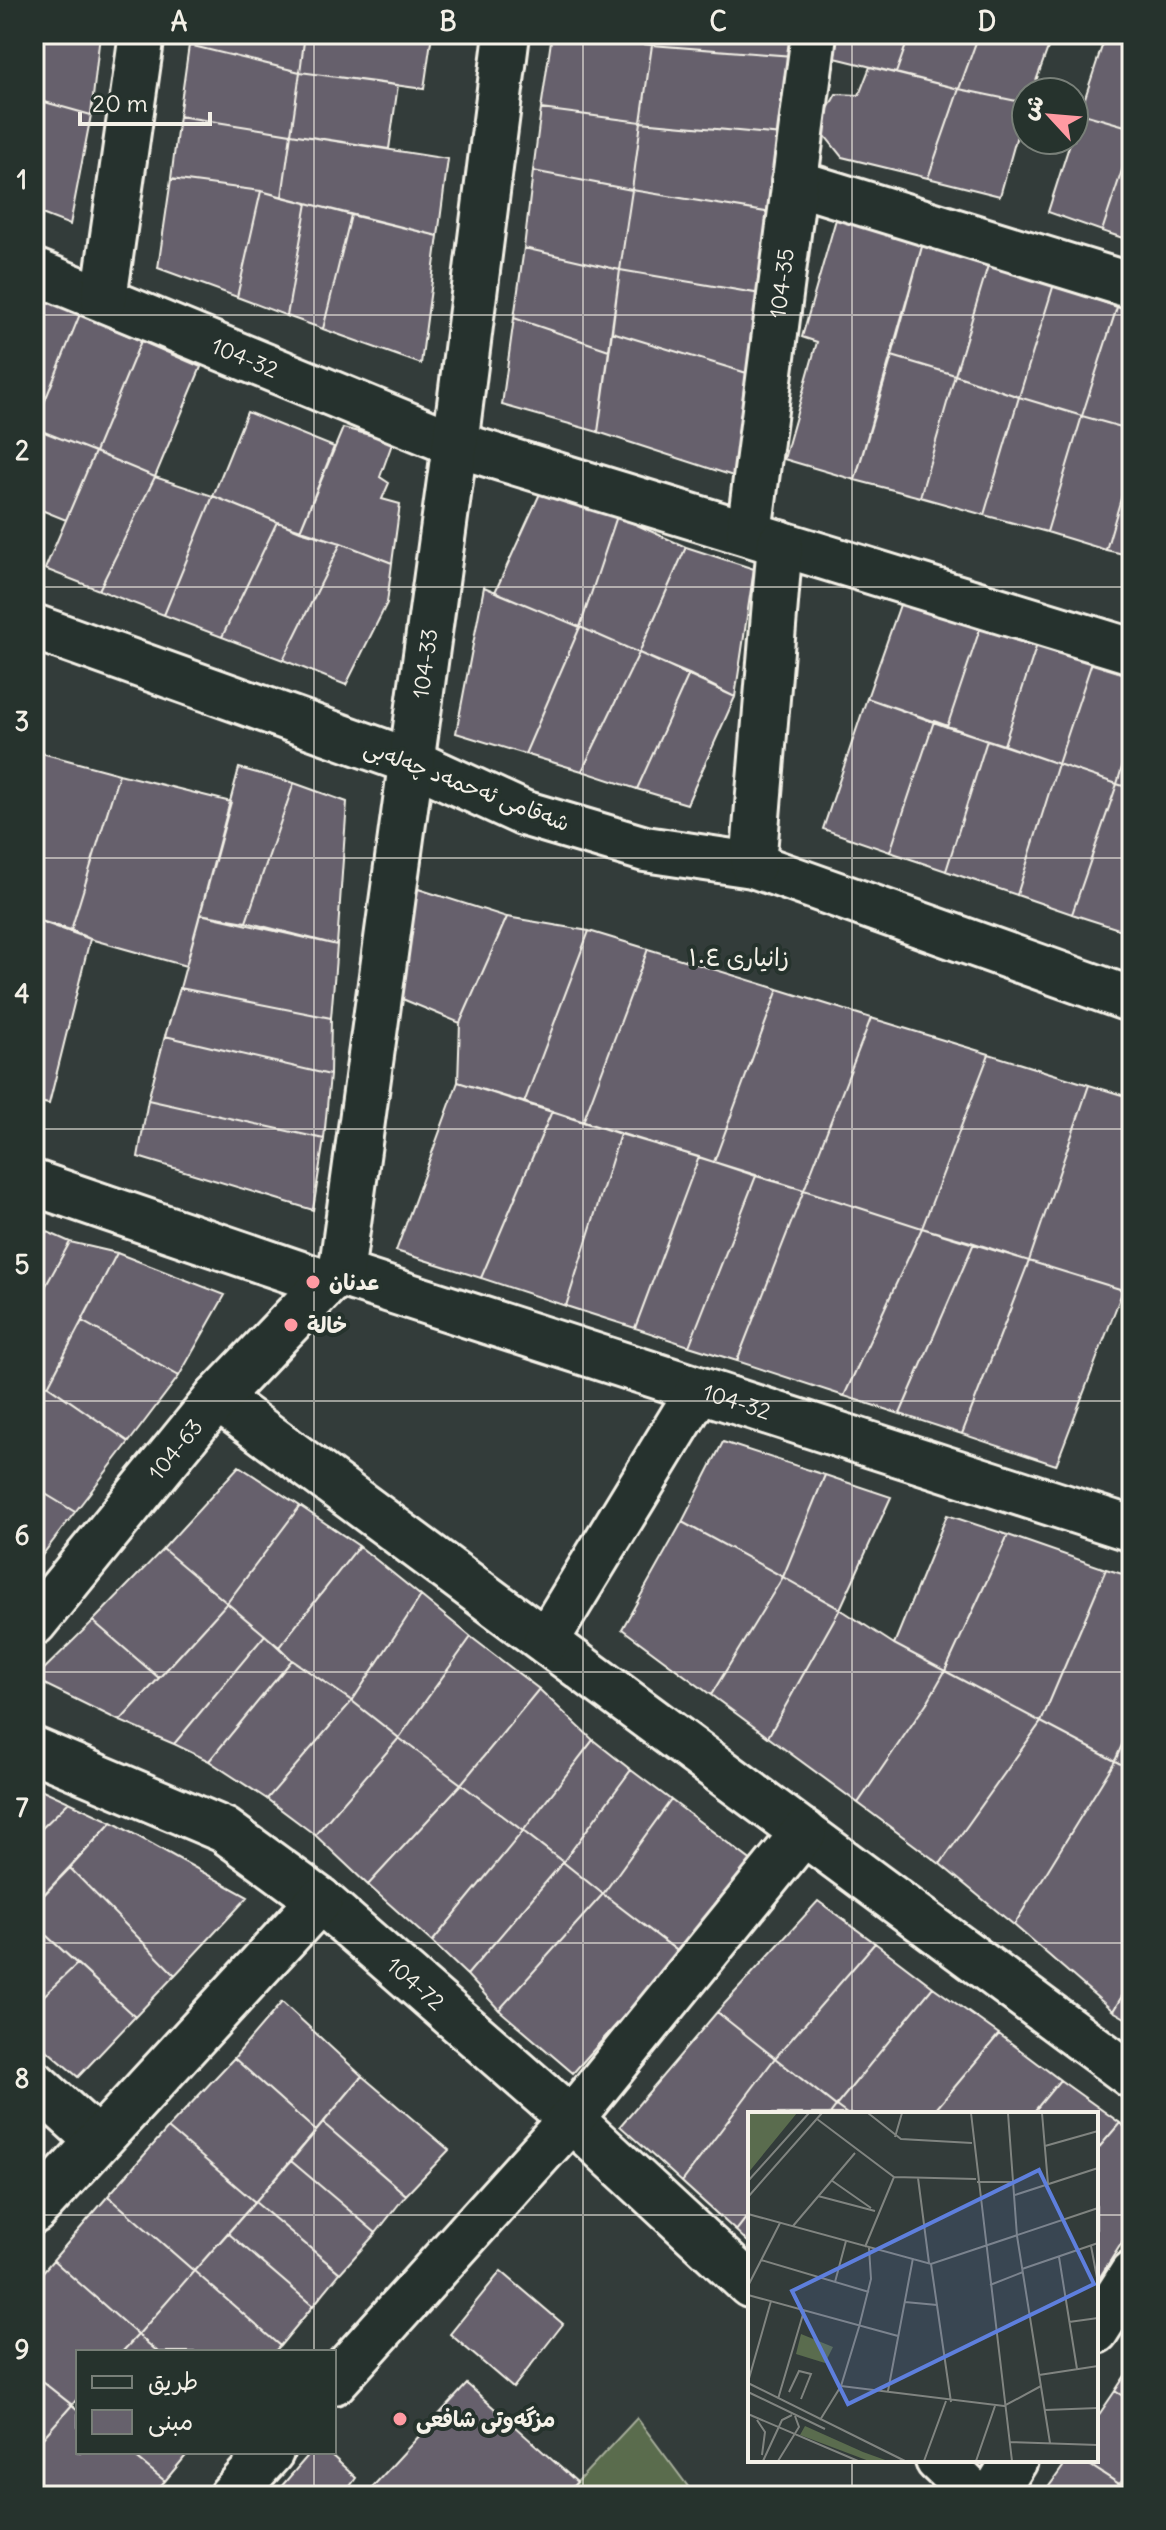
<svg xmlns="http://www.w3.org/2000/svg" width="1166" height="2530" viewBox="0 0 1166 2530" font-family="Delius,'Playpen Sans Arabic',sans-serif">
<rect width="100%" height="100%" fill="#333c3a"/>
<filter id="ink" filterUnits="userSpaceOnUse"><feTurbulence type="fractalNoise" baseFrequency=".0125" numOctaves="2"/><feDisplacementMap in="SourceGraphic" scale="16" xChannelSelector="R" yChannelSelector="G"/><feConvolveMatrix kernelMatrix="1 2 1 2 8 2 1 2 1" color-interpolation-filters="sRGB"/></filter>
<g filter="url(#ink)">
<path fill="#5a6c4e" stroke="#a7ae9b" stroke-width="2" d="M637,2418L695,2496H564Z"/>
<path fill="#66616c" stroke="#f4f1e8" stroke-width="2" d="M34,34H100L91,115L34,99Z
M191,34H305L300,72L189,45Z
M305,34H432L424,89L300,72Z
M552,34L652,45L641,122L541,109Z
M558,34H654L652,45Z
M654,34H796L793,56L652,45Z
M830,34H910L896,73L827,56Z
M910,34H979L959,89L896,73Z
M979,34H1053L1032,92H1026V103L959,89Z
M1106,34H1132V128L1080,113Z
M189,45L300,72L291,134L179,116Z
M652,45L793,56L782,135L641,122Z
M870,67L959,89L928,178L842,157L818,127L836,94L859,95Z
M300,72L398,85L389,149L291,134Z
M959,89L1026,103L1000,196L928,178Z
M34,99L91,115L70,225L34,211Z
M541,109L641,122L632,190L533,171Z
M1080,113L1132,128V140L1102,231L1048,212L1071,140H1074V131Z
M179,116L291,134L282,197L261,191L171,179Z
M641,122L782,135L772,213L632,190Z
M291,134L448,159L438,236L282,197Z
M1132,140V241L1102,231Z
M533,171L632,190L620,270L524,248Z
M171,179L261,191L237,297L158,268Z
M632,190L772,213L761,294L620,270Z
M261,191L307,203L287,316L237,297Z
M307,203L351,215L323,329L287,316Z
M351,215L438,236L421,364L323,329Z
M836,219L923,243L855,480L784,459L817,342L802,337Z
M923,243L989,262L955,375L892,356Z
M524,248L620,270L609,350L514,318Z
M989,262L1054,284L1019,397L955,375Z
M620,270L761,294L750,374L612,332Z
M1054,284L1117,307L1082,416L1019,397Z
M34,296L80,314L34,428Z
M1117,307L1132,312V430L1082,416Z
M80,314L141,341L95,452L34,428Z
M514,318L609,350L598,432L502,405Z
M612,332L750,374L736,477L598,432Z
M141,341L201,367L155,477L95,452Z
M892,356L955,375L920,497L855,480Z
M955,375L1019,397L984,515L920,497Z
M1019,397L1082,416L1047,532L984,515Z
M247,412L334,447L300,531L213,496Z
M1082,416L1132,430V461L1106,550L1047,532Z
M34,428L95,452L66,520L34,507Z
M343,428L393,441L380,477L389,483L382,499L400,504L392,563L341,543L300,531Z
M95,452L155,477L99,590L45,569Z
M1132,461V556L1106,550Z
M155,477L213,496L164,615L99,590Z
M543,487L617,516L580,627L495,592Z
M213,496L277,522L222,637L164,615Z
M617,516L686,547L639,653L580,627Z
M277,522L341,543L283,660L222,637Z
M341,543L392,563L387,603L346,685L283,660Z
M686,547L754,569L735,697L639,653Z
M907,585L986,611L947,727L867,698Z
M484,587L580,627L525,754L456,733Z
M986,611L1042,629L1004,745L947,727Z
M580,627L639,653L582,771L525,754Z
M1042,629L1097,647L1058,764L1004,745Z
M1097,647L1132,657V734L1117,784L1058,764Z
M639,653L689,674L637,789L582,771Z
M689,674L735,697L687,804L637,789Z
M867,698L934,721L890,852L823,829Z
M934,721L987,740L946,871L890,852Z
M1132,734V789L1117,784Z
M987,740L1058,764L1017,895L946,871Z
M34,751L119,774L71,930L34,919Z
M1058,764L1117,784L1072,914L1017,895Z
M239,768L294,783L246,922L200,914Z
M119,774L231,802L186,966L90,939L71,930Z
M294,783L347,802L337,945L246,922Z
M1117,784L1132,789L1131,933L1072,914Z
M412,887L507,917L460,1023L400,998Z
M200,914L337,945L331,1018L180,988Z
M507,917L589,931L524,1103L458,1082L460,1023Z
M34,919L90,939L49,1104L34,1101Z
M589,931L648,949L583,1122L524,1103Z
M648,949L778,989L714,1162L583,1122Z
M180,988L331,1018L330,1075L165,1036Z
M778,989L871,1018L804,1190L714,1162Z
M871,1018L989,1054L922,1228L804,1190Z
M165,1036L330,1075L324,1139L148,1100Z
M989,1054L1089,1085L1029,1261L922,1228Z
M458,1082L552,1111L481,1278L396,1251Z
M1089,1085L1132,1098V1263L1123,1290L1029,1261Z
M148,1100L324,1139L313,1210L138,1157Z
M552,1111L620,1134L566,1306L481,1278Z
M620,1134L699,1157L635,1328L566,1306Z
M699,1157L756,1176L689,1346L635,1328Z
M756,1176L804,1190L737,1361L689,1346Z
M804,1190L922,1228L844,1396L737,1361Z
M34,1226L70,1242L34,1307Z
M922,1228L974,1243L900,1414L844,1396Z
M70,1242L117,1253L48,1386L34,1376V1307Z
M974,1243L1029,1261L962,1434L900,1414Z
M117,1253L225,1295L179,1376L82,1321Z
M1029,1261L1123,1290L1056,1465L962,1434Z
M82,1321L179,1376L129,1442L48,1386Z
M34,1376L129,1442L75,1512L34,1487Z
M723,1442L825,1475L783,1577L682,1522Z
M239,1466L300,1506L227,1603L163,1549Z
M825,1475L891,1497L840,1609L783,1577Z
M34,1487L75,1512L34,1566Z
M300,1506L359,1546L279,1647L227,1603Z
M947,1515L1008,1535L945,1671L894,1644Z
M682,1522L783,1577L711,1695L622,1629Z
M1008,1535L1106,1569L1041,1722L945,1671Z
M359,1546L421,1596L352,1701L292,1660L279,1647Z
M163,1549L227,1603L159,1678L93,1621Z
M1106,1569L1132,1577V1722L1115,1761L1041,1722Z
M783,1577L840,1609L768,1737L711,1695Z
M421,1596L471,1637L399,1738L352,1701Z
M227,1603L265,1635L174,1744L120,1721Z
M840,1609L894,1644L945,1671L928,1701L858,1803L768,1737Z
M93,1621L159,1678L120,1721L34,1679Z
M265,1635L292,1660L209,1761L174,1744Z
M471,1637L539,1689L461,1784L399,1738Z
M292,1660L352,1701L267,1799L209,1761Z
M945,1671L1041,1722L940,1864L858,1803L928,1701Z
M539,1689L593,1740L523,1831L461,1784Z
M352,1701L399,1738L315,1835L267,1799Z
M1041,1722L1115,1761L1014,1925L940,1864Z
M1132,1722V1770L1115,1761Z
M399,1738L461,1784L368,1885L315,1835Z
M593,1740L631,1770L563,1862L523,1831Z
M1115,1761L1132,1770V1980L1113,2011L1014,1925Z
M631,1770L671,1800L603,1894L563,1862Z
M461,1784L523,1831L432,1942L368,1885Z
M34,1786L69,1802L34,1836Z
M671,1800L753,1862L680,1953L603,1894Z
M69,1802L112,1822L34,1905V1836Z
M112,1822L248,1897L175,1975L70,1868Z
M523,1831L563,1862L467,1975L432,1942Z
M563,1862L603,1894L499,2010L467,1975Z
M70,1868L175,1975L135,2017L34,1924V1905Z
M603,1894L680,1953L573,2073L499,2010Z
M818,1901L875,1943L775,2058L717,2012Z
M34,1924L77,1964L34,2005Z
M875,1943L933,1987L836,2106L775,2058Z
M77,1964L135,2017L78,2077L34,2039V2005Z
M1132,1980V2022L1113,2011Z
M933,1987L999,2034L932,2114H847L836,2106Z
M282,2002L362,2076L316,2131L234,2058Z
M717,2012L775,2058L682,2182L620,2126Z
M999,2034L1060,2080L1032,2114H932Z
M234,2058L316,2131L255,2202L168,2128Z
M775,2058L836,2106L830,2114H750V2213L736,2231L682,2182Z
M362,2076L449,2150L406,2195L323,2123Z
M1060,2080L1120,2123L1096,2151V2114H1032Z
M836,2106L847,2114H830Z
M34,2116L48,2129L34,2145Z
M323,2123L406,2195L376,2233L291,2161Z
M1120,2123L1132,2133V2227L1096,2283V2151Z
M168,2128L255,2202L194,2271L108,2196Z
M291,2161L376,2233L340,2273L255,2202Z
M108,2196L194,2271L138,2335L53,2260Z
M255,2202L340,2273L313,2306L228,2233Z
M750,2213V2244L736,2231Z
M228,2233L313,2306L280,2346L194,2271Z
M53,2260L138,2335L122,2352H78V2398L72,2405L34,2375V2282Z
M194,2271L280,2346L274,2352H158L138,2335Z
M501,2271L563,2324L513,2388L450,2334Z
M138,2335L158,2352H122Z
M1132,2365V2402L1115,2391Z
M34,2375L72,2405L34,2448Z
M467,2384L577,2482L564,2496H364Z
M1115,2391L1132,2402V2473L1119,2484L1082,2460H1096V2419Z
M72,2405L78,2410V2452H129L165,2481L151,2496H46L34,2486V2448Z
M129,2452H189L165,2481Z
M311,2452H328L356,2478L343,2496H273Z
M1068,2460H1082L1130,2491L1125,2496H1042Z
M1132,2473V2494L1119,2484Z
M34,2486L46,2496H34Z"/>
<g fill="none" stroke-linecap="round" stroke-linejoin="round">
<defs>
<g id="minor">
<path d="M794,182L1132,286"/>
<path id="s1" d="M34,271L455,444L1132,651"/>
<path d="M104,299L142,34"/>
<path id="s2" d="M749,533L814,34"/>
<path d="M34,627L412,762L523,813L645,849L753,865L1132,1000"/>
<path d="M753,865L780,543"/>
<path d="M34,1183L327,1283"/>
<path id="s3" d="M341,1274L1132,1529"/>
<path d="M217,1398L1132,2076"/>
<path id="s4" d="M34,1623L217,1398L327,1283L341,1274L455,444L507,34"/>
<path d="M546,1641L699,1390"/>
<path id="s5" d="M34,1750L224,1830L320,1900L571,2119L750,2285"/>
<path d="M34,2083L98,2141"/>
<path d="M34,2211L320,1900"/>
<path d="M1096,2331L1132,2274"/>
<path d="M334,2382L571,2119L804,1832"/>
<path d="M938,2460L976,2496"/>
<path d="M231,2496L271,2452"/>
<path d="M993,2496L1015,2460"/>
</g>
</defs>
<use href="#minor" stroke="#f4f1e8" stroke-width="50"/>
<use href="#minor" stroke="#26332d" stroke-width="44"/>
</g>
</g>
<path fill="none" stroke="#f4f1e8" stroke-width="2" stroke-opacity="0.55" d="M314,34V2352M583,34V2496M852,34V2114M34,315H1132M34,587H1132M34,858H1132M34,1129H1132M34,1401H1132M34,1672H1132M34,1943H1132M34,2215H750M1096,2215H1132M314,2452V2496M852,2460V2496"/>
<g fill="#ff9aa2" stroke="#26332d" stroke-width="3">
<circle cx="313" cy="1282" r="8"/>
<circle cx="291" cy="1325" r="8"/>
<circle cx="400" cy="2419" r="8"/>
</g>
<g text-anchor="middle" stroke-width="8" stroke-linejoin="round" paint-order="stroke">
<g font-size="22" fill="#f4f1e8" stroke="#26332d">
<text dy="8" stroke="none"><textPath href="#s2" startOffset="252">104-35</textPath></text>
<text dy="8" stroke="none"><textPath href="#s1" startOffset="228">104-32</textPath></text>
<text dy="8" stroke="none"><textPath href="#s4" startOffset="1082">104-33</textPath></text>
<text transform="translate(467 785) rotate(21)" y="8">شەقامی ئەحمەد چەلەبی</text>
<text dy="8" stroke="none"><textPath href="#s3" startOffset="416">104-32</textPath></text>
<text dy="8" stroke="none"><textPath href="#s4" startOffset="224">104-63</textPath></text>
<text dy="8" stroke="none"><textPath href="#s5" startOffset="452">104-72</textPath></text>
</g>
<g font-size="22" font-weight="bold" fill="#f4f1e8" stroke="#26332d" text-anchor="start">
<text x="329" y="1290">عدنان</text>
<text x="307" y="1333">خالة</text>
<text x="416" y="2427">مزگەوتی شافعی</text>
</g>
<g font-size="24" fill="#f4f1e8" stroke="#26332d">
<text x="739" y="966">زانیاری ١٠٤</text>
</g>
</g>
<g transform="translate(748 2112)">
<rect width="350" height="350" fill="#333c3a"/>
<path d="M0,1H49L0,61ZM53,222L85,235L77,251L48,242ZM57,314L115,340L140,349H121L52,323Z" fill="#5a6c4e"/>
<path fill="none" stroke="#808480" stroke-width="2" d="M120,1L153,27L224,31M223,1L264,349M260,1L269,124L302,331M294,1L300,72M69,7L146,65L228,67M147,25L154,1M297,34L350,19M170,66L181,151M83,68L123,96M0,69L61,1M229,70H266M267,83L350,56M70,84L127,99M0,85L74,1M0,102L183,152L350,96M45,114L107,41M343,134L350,171M117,135L146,65M311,145L329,257M13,148L121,180M183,152L203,290M274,157L350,131M87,170L98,129M242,173L275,160M0,174L32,111M0,183L150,224M157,190L189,193M321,210L350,206M291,263L350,254M0,270L23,189M0,271L157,349M93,274L256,294L293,274M140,279L165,146M0,280L77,317M41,280L51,259L63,262L53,287M30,287L56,199M297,298L350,296M0,302L110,349M9,308L17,320L14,343M72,308L93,274L111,215L123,167L121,136M261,330L350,333M15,349L34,308L44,303M30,349L51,315L47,304M176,349L198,289M228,349L247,294"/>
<path fill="#5e7fdd" fill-opacity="0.15" stroke="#5e7fdd" stroke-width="4" d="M291,58L346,172L100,292L44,179Z"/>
<rect width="350" height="350" fill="none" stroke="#f4f1e8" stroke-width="4"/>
</g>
<rect width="1166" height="2530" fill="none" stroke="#26332d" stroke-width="88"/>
<rect x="76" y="2350" width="260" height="104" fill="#26332d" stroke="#787f78" stroke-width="2"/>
<rect x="92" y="2376" width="40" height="12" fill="#26332d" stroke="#787f78" stroke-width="2"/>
<text x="148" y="2390" font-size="24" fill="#f4f1e8">طريق</text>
<rect x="92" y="2410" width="40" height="24" fill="#66616c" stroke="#787f78" stroke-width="2"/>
<text x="148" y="2430" font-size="24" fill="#f4f1e8">مبنى</text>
<g transform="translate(1050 116) rotate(296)"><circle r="38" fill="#26332d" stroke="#787f78" stroke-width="2"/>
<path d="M0-6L14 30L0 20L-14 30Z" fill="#ff9aa2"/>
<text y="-12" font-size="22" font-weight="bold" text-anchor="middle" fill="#f4f1e8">ش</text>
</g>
<path d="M80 112v12h130v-12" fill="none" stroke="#f4f1e8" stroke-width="4"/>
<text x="92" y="112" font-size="24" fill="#f4f1e8" stroke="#26332d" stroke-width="6" paint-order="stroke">20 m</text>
<rect x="44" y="44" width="1078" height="2442" fill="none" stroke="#f4f1e8" stroke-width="3"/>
<g font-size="26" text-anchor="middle" font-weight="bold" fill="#f4f1e8">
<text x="179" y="31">A</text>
<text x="448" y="31">B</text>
<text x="718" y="31">C</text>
<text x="987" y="31">D</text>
<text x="22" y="189">1</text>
<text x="22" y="460">2</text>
<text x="22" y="731">3</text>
<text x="22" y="1003">4</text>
<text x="22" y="1274">5</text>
<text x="22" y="1545">6</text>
<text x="22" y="1817">7</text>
<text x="22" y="2088">8</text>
<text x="22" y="2359">9</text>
</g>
</svg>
